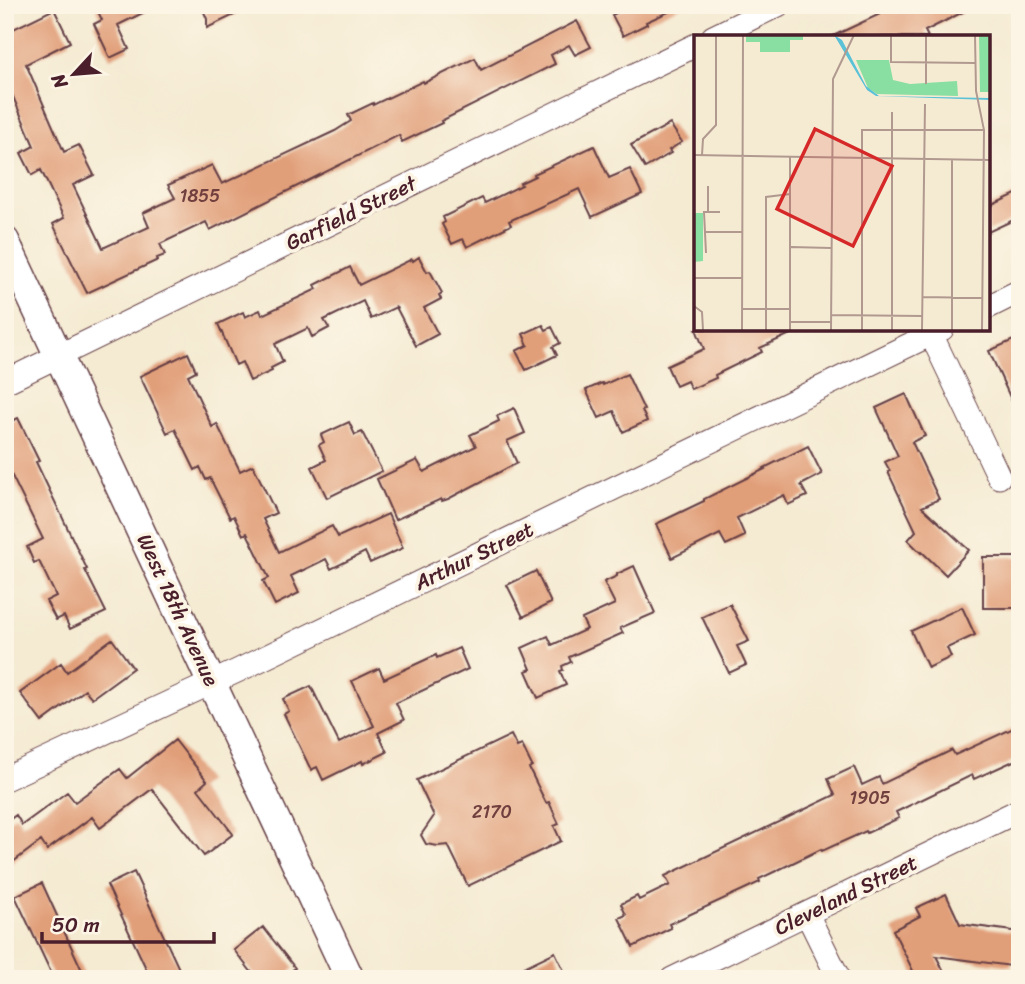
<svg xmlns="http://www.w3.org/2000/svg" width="1025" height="984" viewBox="0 0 1025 984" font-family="Sriracha,sans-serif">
<rect width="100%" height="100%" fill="#fcf5e5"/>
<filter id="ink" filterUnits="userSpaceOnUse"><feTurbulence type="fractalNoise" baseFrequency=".0143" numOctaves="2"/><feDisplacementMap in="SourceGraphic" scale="14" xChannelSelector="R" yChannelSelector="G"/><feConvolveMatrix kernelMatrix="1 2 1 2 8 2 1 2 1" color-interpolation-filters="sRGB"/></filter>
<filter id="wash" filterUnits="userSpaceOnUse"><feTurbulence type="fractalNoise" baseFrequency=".00686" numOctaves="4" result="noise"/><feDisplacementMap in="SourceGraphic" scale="28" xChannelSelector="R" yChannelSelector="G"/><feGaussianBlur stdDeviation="1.57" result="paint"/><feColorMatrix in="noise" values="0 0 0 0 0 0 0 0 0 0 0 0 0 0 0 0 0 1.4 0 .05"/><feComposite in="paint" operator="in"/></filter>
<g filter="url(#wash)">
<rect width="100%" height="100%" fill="#f5ebd3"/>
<g id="blocks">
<path fill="#e19f79" d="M95,5H159L118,25L129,49L110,58L94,24L102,20Z
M201,5H255L207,28V19Z
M632,5H684L646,22L647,24L623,36L612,15Z
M899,5H977L925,31L928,37H831Z
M54,9L70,42L26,64L64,152L79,145L94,175L73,185L103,248L149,227L143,213L175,198L168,185L212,165L222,184L335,131L351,121L348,115L373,103V105L423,81L424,83L475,58L481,70L577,21L591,47L575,55L569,45L551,55L555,64L441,121L442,123L402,142L399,135L210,230L206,222L160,244L165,255L157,258L158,260L87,293L53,224L64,218L41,170L32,175L21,153L34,146L5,78V33Z
M670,124L682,142L669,150L671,153L645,168L631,145Z
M594,146L609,178L630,169L642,194L592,217L579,189L509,221L511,225L467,247L463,239L452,244L442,224L445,222L443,217L482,198L485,203L522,185L520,183L535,176L534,174Z
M1020,192V217L988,232V207Z
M419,257L427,272L430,271L442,293L439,295L441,299L424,308L438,334L416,346L396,307L371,319L363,301L324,320L329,328L312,337L308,328L275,344L283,362L271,368L272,371L250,381L242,362L236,365L218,324L243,312L245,317L260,310L262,315L317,289L315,285L350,267L359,285L412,259L413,261Z
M543,325L546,330L552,327L560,343L553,347L557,355L526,370L516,351L528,345L523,334Z
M696,329H801L760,348L762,352L715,375L716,378L691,389L687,381L676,386L667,366L704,349Z
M1020,337V419L989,351Z
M188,353L196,371L188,375L212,427L217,424L240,471L253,465L276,513L263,519L279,552L332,526L338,537L388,514L403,548L370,563L365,552L331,569L326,559L291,576L299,593L275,605L263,581L269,578L247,533L243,535L234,516L230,518L210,478L206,480L200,467L195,470L175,429L167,433L140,376Z
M627,374L644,410L642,411L647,421L623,432L614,411L599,418L586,390L602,383L603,385Z
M906,394L925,436L912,442L939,499L922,507L969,550L946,575L922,552L921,553L908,540L916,531L888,472L890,471L885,462L898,456L876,408Z
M514,408L525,433L507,441L517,463L448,499L442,501L441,499L395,520L377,479L417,460L424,472L476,446L470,435L499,421L497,416Z
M18,418L39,461L36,462L87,569L85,570L106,612L70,629L64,616L56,620L46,601L56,596L39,561L34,563L27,547L43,539L11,474L5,477V424Z
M349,422L355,435L362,432L382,471L327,498L312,467L326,460L319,445L324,442L321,435Z
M808,446L822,474L801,485L807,496L788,505L784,495L737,518L745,536L726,545L720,534L672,558L656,524L704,501V499L765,469L764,468Z
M983,557H1020V608H983Z
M634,566L655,613L620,628L623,633L569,657L571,662L562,666L563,670L560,671L566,685L538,698L526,671L531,669L522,648L548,636L552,645L587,629L582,619L615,604L604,582L617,576V574Z
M536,571L551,603L523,617L507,585Z
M730,604L749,641L737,646L746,665L729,673L702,617Z
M962,607L975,635L947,648L951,657L928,668L911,631Z
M112,639L133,668L92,698L85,690L42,722L20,693L61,663L67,672Z
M459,648L468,669L396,703L404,720L378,733L387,752L363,764L362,761L323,780L317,767L311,770L284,714L289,711L283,699L311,686L339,743L374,726L352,681L379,668L384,679L436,655L437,658Z
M1020,725V758L974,779L972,775L896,812L899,818L867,833L866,831L822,851L821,849L776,871L759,879L760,882L669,924L671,928L633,947L619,918L626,915L621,904L637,896L639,900L670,885L665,876L835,795L828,779L854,767L862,785L879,777L882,784L952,750L955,755Z
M511,735L517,747L522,745L532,766L529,768L546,803L549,802L559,824L554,826L561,841L468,886L448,845L438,846L426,844L421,835L434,816L417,780Z
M175,740L207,781L198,789L233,834L204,856L152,789L100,828L92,817L47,850L41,841L5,868V823L16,815L22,825L67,792L75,802L120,769L127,778Z
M134,872L180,971L163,979H151L107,885Z
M42,883L86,979H54L15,896Z
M946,894L960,924L1020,932V961L1012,960L1011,966L936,956L948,979H917L893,930L920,916L916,908Z
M263,927L295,968L282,979H257L234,950Z
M555,952L568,979H499Z"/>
</g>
</g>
<g filter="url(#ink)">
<use href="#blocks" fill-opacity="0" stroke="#643e44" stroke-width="2"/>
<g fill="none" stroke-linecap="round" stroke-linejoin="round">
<defs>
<path id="minor" d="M713,37L778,5
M988,307L1020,291
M931,334L999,477
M5,382L696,45
M5,779L237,671L942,329
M807,914L839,979
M672,979L1020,810"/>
<path id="major" d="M5,241L350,979"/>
</defs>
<use href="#minor" stroke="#643e44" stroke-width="25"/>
<use href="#major" stroke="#643e44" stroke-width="31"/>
<use href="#minor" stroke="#fff" stroke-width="23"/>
<use href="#major" stroke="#fff" stroke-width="28"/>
</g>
</g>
<g text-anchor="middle" stroke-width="7" stroke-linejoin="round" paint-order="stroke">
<g font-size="18" fill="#703f3e">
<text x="200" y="202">1855</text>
<text x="870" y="804">1905</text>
<text x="492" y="818">2170</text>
</g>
<g font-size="21" fill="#4a1f2b" stroke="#fcf5e5">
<text transform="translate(351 213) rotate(-26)" y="7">Garfield Street</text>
<text transform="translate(474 556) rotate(-26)" y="7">Arthur Street</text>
<text transform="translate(178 610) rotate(65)" y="7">West 18th Avenue</text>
<text transform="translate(846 895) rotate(-26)" y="7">Cleveland Street</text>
</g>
</g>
<g transform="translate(694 35)">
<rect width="296" height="296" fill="#f5ebd3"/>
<path d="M52,0H109V5H96V17H66V7H52ZM285,0H296V57H286ZM162,25H195L199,45L216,49L263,46L264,61L183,59L174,53ZM0,178H9V226L0,227Z" fill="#89dea1"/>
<path d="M140,0L148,5L172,51L185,61L296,63V65L182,61L173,55Z" fill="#5ac1d7"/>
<path fill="none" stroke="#b19990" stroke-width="2" d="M197,0V27L281,28M281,0L282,56L290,95L288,295M232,49V0M0,120L296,125M8,120L9,104L22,90V0M14,177V151M10,197H48M97,212L137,213M12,218L10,177H26M0,243H48M228,262L288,263M0,271L8,277L9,295M49,274H96M137,280L228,281M97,287H137M48,295L49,0M72,295V162L96,159M96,295V121M137,295L139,44L160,0M168,295V95H290M198,295V77M228,295L231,69M258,295V124"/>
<path fill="#d62828" fill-opacity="0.15" stroke="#d62828" stroke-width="3.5" d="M121,94L198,131L159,211L83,174Z"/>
<rect width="296" height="296" fill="none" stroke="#4a1f2b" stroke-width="3.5"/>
</g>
<rect width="1025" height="984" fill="none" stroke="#fcf5e5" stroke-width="28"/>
<g transform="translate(74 74) rotate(244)" stroke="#fcf5e5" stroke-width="5" paint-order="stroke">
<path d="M0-5L12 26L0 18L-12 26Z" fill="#4a1f2b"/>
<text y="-10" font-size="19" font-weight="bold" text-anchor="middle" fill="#4a1f2b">N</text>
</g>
<path d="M42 932v10h172v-10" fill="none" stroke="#4a1f2b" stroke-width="3.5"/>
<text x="52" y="932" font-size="21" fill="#4a1f2b" stroke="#fcf5e5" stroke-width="5" paint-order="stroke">50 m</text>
</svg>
